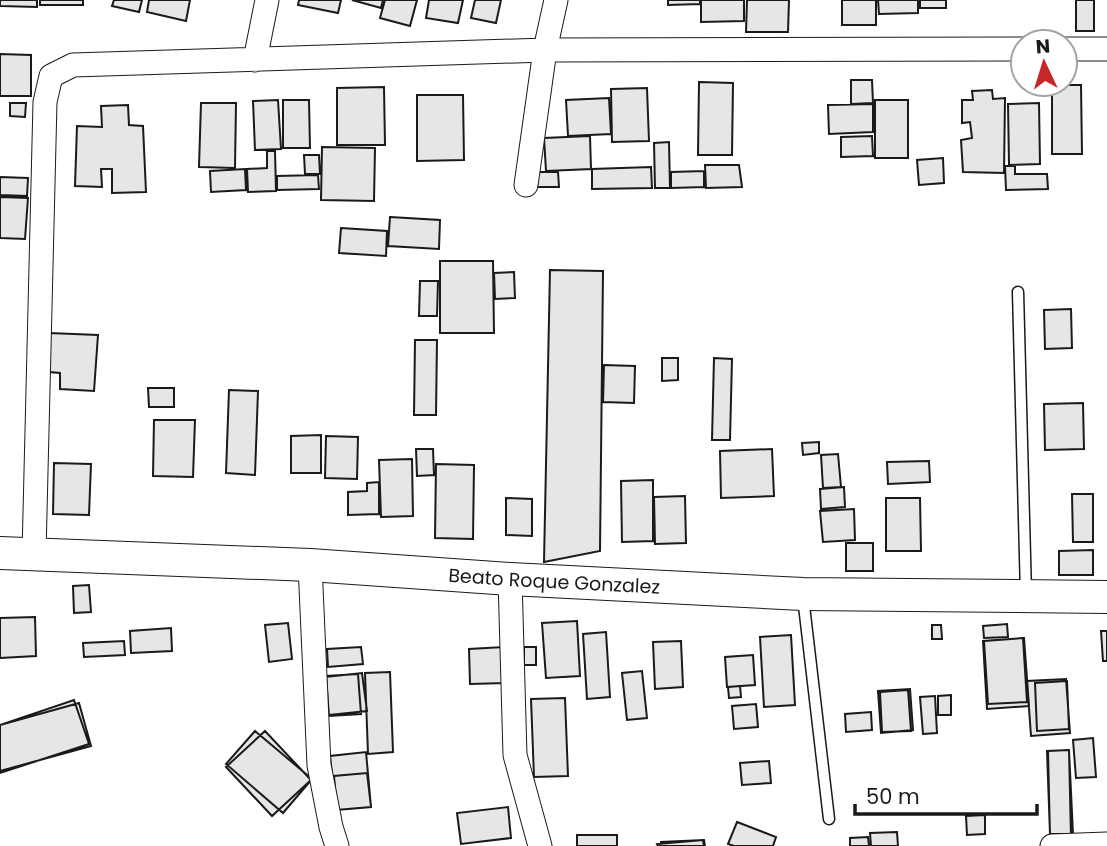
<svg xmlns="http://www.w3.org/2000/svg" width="1107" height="846" viewBox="0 0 1107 846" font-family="Poppins,sans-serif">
<rect width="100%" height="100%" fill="#fff"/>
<path fill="#e6e6e6" stroke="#1a1a1a" stroke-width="2" d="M0,0H37V7L0,6Z
M40,0H83V5H40Z
M114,0H142L139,12L112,6Z
M149,0H190L186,21L147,12Z
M299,0H341L338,13L298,5Z
M352,0H383L381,8Z
M385,0H417L410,26L380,18Z
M429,0H463L458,23L426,18Z
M475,0H501L496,23L471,18Z
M668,0H700V4L668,5Z
M701,0H744V21L701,22Z
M747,0H789L788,32H746Z
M842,0H876V25H842Z
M878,0H918V13L879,14Z
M920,0H946V8H920Z
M1076,0H1094V31H1076Z
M0,54L31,55V96H0Z
M851,80H872L873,103L851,104Z
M699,82L733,83L732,155H698Z
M1052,85H1081L1082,154H1052Z
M384,87L385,145H337V88Z
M647,88L649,141L612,142L611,89Z
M992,90L993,99L1005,98L1004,173L963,172L961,140L972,138L970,122L962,123V100H973L972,91Z
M417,95H463L464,160L417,161Z
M609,98L611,134L568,136L566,100Z
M278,100L281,149L255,150L253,101Z
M283,100H309L310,148H283Z
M875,100H908V158H875Z
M10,103H26L25,117L10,116Z
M201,103H236L235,168L199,167Z
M1039,103L1040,164L1009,165L1008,104Z
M873,104V132L829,134L828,105Z
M128,105L129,125L143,126L146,192L112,193V169H101L102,187L75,186L77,126L102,127L101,106Z
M590,136L591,169L546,171L544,138Z
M872,136L873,156L841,157V137Z
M669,142L670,188H655L654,143Z
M322,147L375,148L374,201L321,200Z
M267,151H275L276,191L248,192L247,169L267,168Z
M304,155H319L320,174H305Z
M943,158L944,183L919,185L917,160Z
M705,165H739L742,187L706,188Z
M1005,166H1015V174H1047L1048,189L1006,190Z
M651,167L652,188L592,189V169Z
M245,169L246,190L211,192L210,171Z
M704,171V187L671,188V172Z
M534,172H558L559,187H534Z
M318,175L319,189L277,190V176Z
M0,177L28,178L27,196L0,195Z
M0,197L28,198L25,239L0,238Z
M390,217L440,220L439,249L388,246Z
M341,228L387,231L386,256L339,253Z
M440,261H493L494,333H440Z
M550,270L603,271L600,551L544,562Z
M514,272L515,298L495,299L494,273Z
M420,281H438L437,316H419Z
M1071,309L1072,348L1045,349L1044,310Z
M49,333L98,335L94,391L60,389V373L49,372Z
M415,340H437L436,415H414Z
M662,358H678V380L662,381Z
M714,358L732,359L730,440H712Z
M604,365L635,366L634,403L603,402Z
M148,388H174V407H149Z
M229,390L258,391L255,475L226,473Z
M1083,403L1084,449L1045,450L1044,404Z
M154,420H195L193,477L153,476Z
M321,435V473H291V436Z
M326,436L358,437L357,479L325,478Z
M819,442V453L803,455L802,443Z
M416,449H433L434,475L417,476Z
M772,449L774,496L721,498L720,451Z
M838,454L841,487L823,488L821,455Z
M412,459L413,516L381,517L379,460Z
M929,461L930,482L888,484L887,462Z
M54,463L91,464L89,515L53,514Z
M436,464L474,465L473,539L435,538Z
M653,480V541L622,542L621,481Z
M379,482V514L348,515V492L367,491V483Z
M844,487L845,507L821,509L820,489Z
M1072,494H1093V542H1073Z
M685,496L686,543L655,544L654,497Z
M506,498L532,499V536L506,535Z
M886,498H920L921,551H886Z
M854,509L855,540L823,542L820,511Z
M846,543H873V571H846Z
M1093,550V575H1059V551Z
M89,585L91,612L74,613L73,586Z
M35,617L36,656L0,658V618Z
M577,621L580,676L546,678L542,623Z
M288,623L292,659L269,662L265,625Z
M1007,624L1008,637L984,638L983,626Z
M932,625H941L942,639H932Z
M171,628L172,651L131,653L130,631Z
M1101,631H1107V661H1103Z
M606,632L610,697L587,699L583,634Z
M791,635L795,705L764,707L760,637Z
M1023,638L1027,702L988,704L984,641Z
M1024,638L1029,706L987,709L983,641Z
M124,641L125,655L84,657L83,643Z
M681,641L683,687L655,689L653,642Z
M361,647L363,664L328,667L327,649Z
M504,647L506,683L470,684L469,649Z
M524,647H536V665H524Z
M753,655L755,685L727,687L725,657Z
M642,671L647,718L627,720L622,673Z
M390,672L393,752L368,754L365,673Z
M362,673L367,711L329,715L325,677Z
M358,674L361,714L329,716L326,676Z
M1066,679L1070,733L1031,736L1027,681Z
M1067,681L1069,729L1037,731L1035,683Z
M740,686L741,697L729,698L728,687Z
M910,689L913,730L881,733L878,691Z
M908,690L911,731L882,732L880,692Z
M951,695V715H938V696Z
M935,696L937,733L923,734L920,697Z
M565,698L568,776L534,777L531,699Z
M74,700L89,744L0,773V725Z
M79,703L91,746L0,771V725Z
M756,704L758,727L734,729L732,706Z
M871,712L872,730L846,732L845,714Z
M255,731L312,779L283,813L226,764Z
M265,731L311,780L272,816L226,767Z
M1093,738L1096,777L1076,778L1073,740Z
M1069,750L1073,834H1050L1047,751Z
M1069,750L1071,837H1050L1048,751Z
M366,752L371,807L336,810L330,756Z
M769,761L771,783L742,785L740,763Z
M367,773L371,807L337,810L334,776Z
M508,807L511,838L461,844L457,813Z
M985,815V834L967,835L966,816Z
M737,822L776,837L773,846H734L728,844Z
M897,832L898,846H871L870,833Z
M577,835H617V846H577Z
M868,837L869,846H850V838Z
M703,840L704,846H658L657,844Z
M704,840L705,846H661V842Z"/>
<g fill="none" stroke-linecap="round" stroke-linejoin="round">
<defs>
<path id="lane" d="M1018,292L1026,594
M803,597L829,819"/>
<path id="street" d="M1065,49H1107
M255,60L267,0
M526,185L545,50L556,0
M34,554L45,102L51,76L73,65L545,50L1023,49
M310,565L319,765L331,827L337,846
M510,579L515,755L540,846
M1052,846L1107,844"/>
<g id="secondary">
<path id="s1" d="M0,553L310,565L510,579L803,594L1107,597"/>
</g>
</defs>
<use href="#lane" stroke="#1a1a1a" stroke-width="13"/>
<use href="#street" stroke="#1a1a1a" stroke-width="25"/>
<use href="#secondary" stroke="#1a1a1a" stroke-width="34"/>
<use href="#lane" stroke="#fff" stroke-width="10"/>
<use href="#street" stroke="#fff" stroke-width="23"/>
<use href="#secondary" stroke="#fff" stroke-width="32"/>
</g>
<g text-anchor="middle" stroke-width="5" stroke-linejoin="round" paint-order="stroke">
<g font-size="19" fill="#1a1a1a" stroke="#fff">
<text dy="7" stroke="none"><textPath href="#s1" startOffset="555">Beato Roque Gonzalez</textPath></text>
</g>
</g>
<g transform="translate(1044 63) rotate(356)"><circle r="33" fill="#ffffff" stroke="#a3a3a3" stroke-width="2"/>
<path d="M0-5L12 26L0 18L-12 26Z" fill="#c62828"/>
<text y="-10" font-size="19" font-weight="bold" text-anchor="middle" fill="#1a1a1a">N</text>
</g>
<path d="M855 804v10h182v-10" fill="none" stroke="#1a1a1a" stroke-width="3.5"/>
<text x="866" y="804" font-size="21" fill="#1a1a1a" stroke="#ffffff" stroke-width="5" paint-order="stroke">50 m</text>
</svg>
